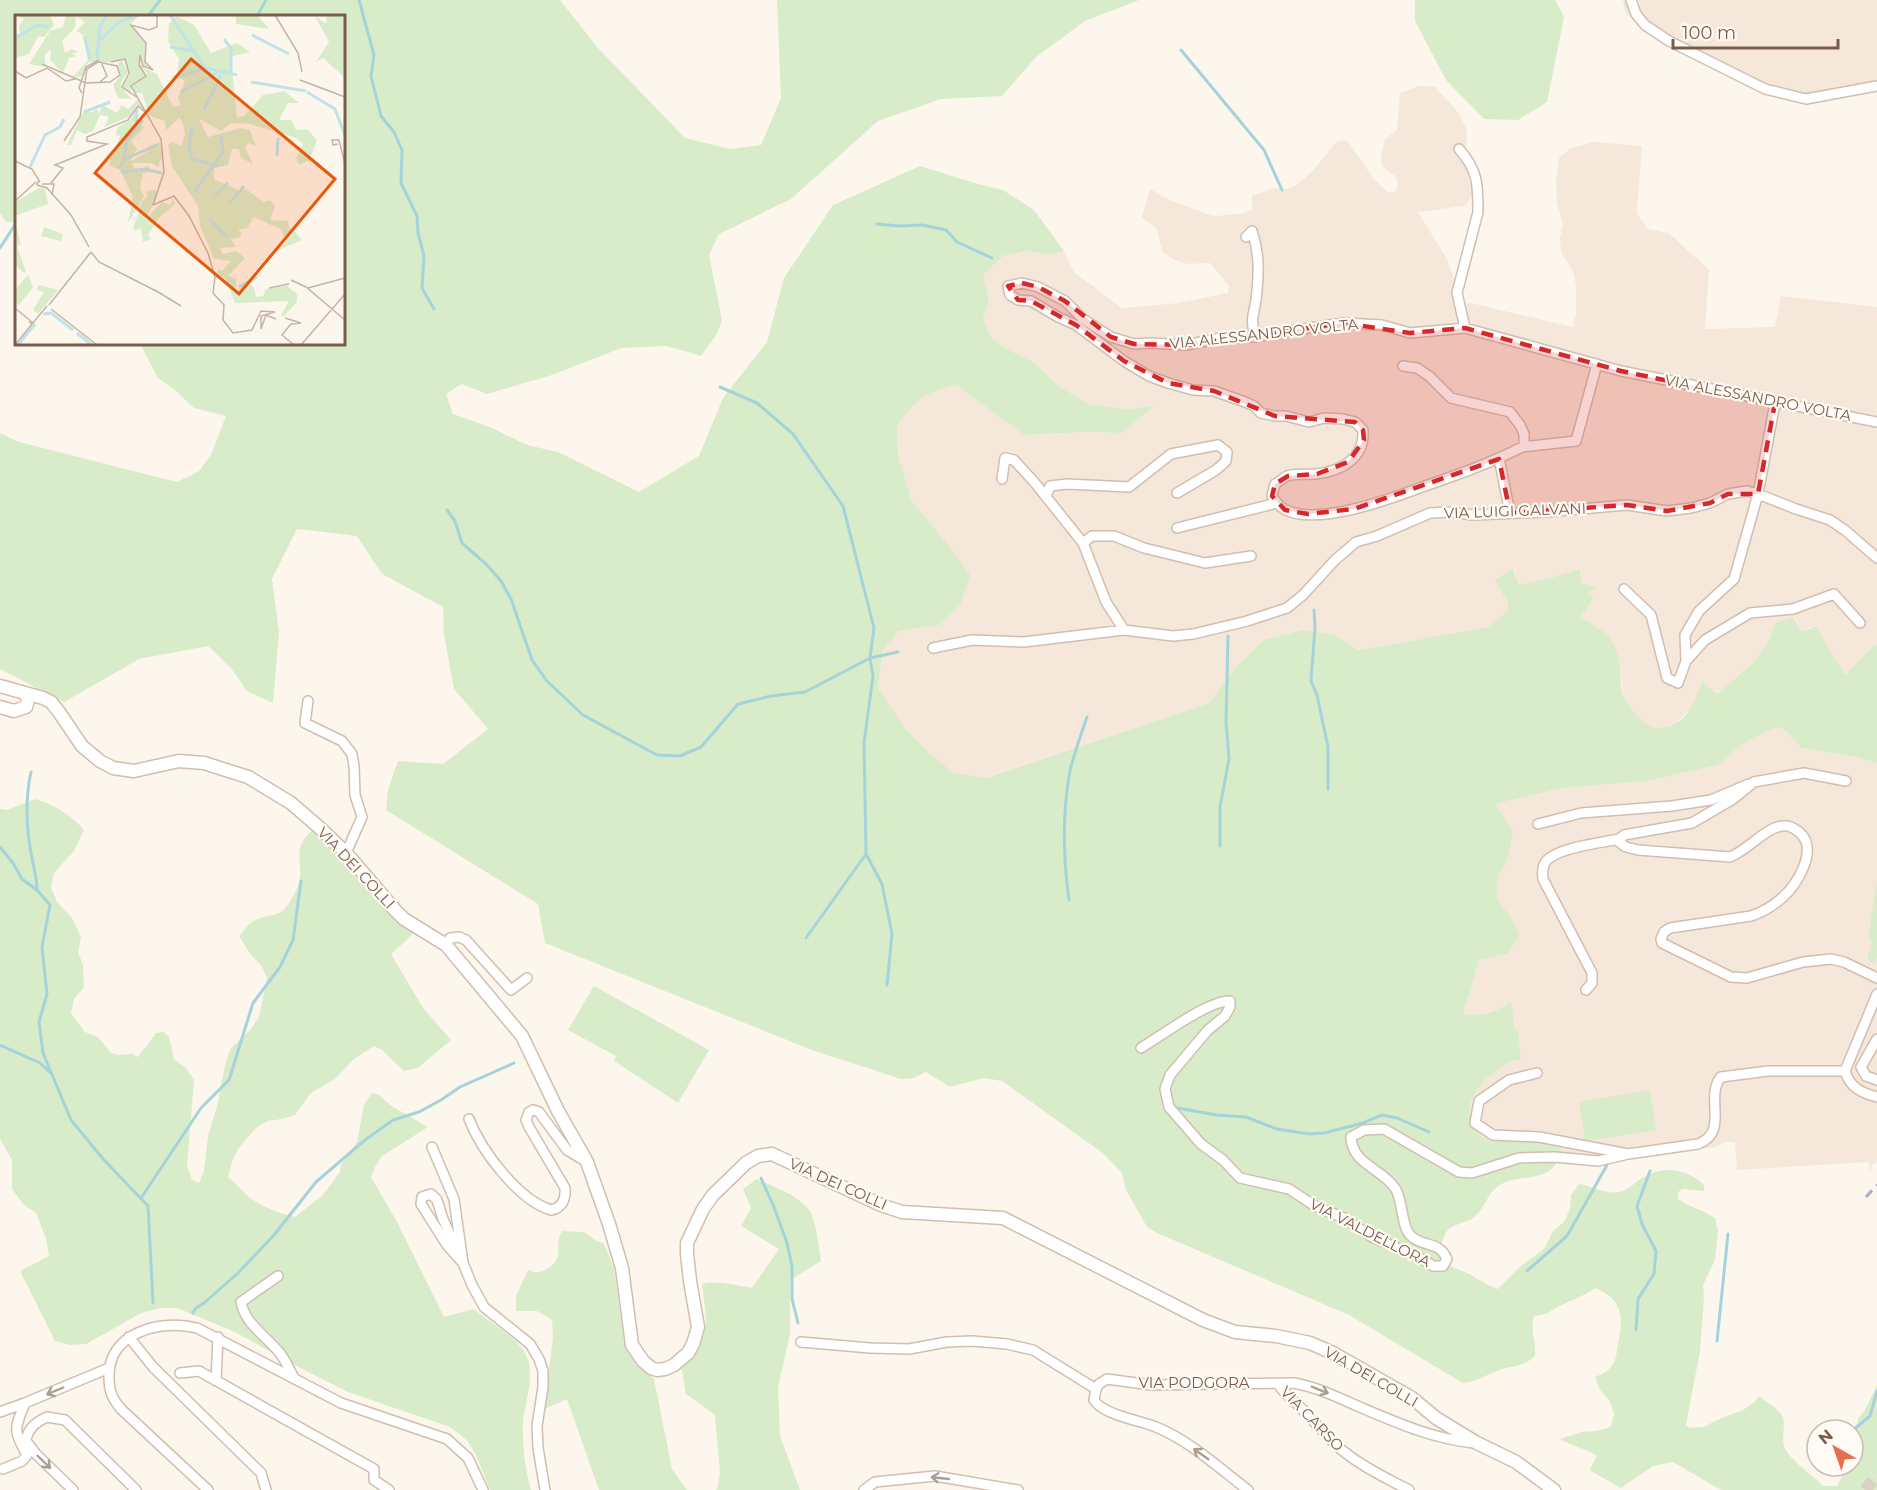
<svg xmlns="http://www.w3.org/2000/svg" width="1877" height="1490" viewBox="0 0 1877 1490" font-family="Montserrat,sans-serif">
<rect width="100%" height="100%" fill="#fdf6ec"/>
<path fill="#f5e8da" d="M1623,0H1877V90L1808,103L1766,93L1649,35L1625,12Z
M1419,86L1435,87L1457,111L1466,128L1467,144L1464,158L1472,194L1469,201L1464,206L1418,212L1447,259L1463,304L1471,303L1573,327L1576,314V286L1573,271L1561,252L1560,238L1563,224L1557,203L1556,180L1559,158L1570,149L1593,142L1642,146L1637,211L1639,217L1648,229L1669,233L1709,270L1705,329L1775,327L1781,296L1877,307V644L1873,646L1845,675L1832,654L1811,627L1801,631L1794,617L1775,623L1769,641L1754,662L1722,690L1697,697L1693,706L1675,724L1665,728L1650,727L1640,721L1624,698L1617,651L1612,641L1598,627L1581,617L1594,597L1587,594L1596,587L1581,583L1580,569L1553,577L1519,585L1514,569L1508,610L1489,627L1359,650L1333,634L1302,630L1263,640L1237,666L1209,703L985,778L951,772L928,752L905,728L878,688L883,650L898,630L940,625L945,541L911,500L898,454L897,425L917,399L937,389L956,385L1024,435L1086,432L1122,433L1153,406L1128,409L1088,404L1056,384L1035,363L1005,348L990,338L983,319L989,300L982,275L1003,256L1026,251L1049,255L1064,251L1074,272L1122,308L1179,303L1228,293L1229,286L1210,263L1188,264L1174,260L1162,251L1157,229L1142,217L1150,189L1172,201L1210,215L1217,216L1245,213L1252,210V196L1273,188L1288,189L1295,186L1313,171L1336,142L1347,140L1374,179L1389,193L1396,191L1398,185L1396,177L1384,168L1381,161L1382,153L1385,139L1397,130L1400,93Z
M1780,727L1787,732L1801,748L1857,757L1877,763V879L1868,937L1872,941L1867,959L1874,964L1877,958V1161L1872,1165L1870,1174L1869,1162L1737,1170L1735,1142H1724L1716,1147L1629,1158H1591L1563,1153L1560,1147L1490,1141L1478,1134L1470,1122L1471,1100L1477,1090L1487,1078L1510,1061L1515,1030L1501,1009L1473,1016L1463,1014L1479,960L1507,954L1515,923L1498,900L1496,886L1500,873L1507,861L1495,804L1563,788L1646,781L1718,765L1740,746L1766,731Z"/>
<path fill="#d8ecc9" d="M0,0H560L598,48L685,138L730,149L761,145L781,98L777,0H1139L1085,21L1036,57L1002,96L941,99L878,121L791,199L719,234L709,255L722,320L717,334L701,356L667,346L621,348L552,375L487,394L462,384L446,394L453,414L490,427L527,445L558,452L639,492L699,456L723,398L767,342L784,278L833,205L920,166L978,184L1003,190L1034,210L1064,251L1049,255L1026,251L1003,256L983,275L989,300L983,319L991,338L1005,348L1035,363L1056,384L1088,404L1128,409L1154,406L1122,433L1086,432L1024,435L956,385C923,392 917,400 897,425L898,454L911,500L945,541L970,575L960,605L940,625L898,631L883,650L878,688L905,728L928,752L952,772L986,778L1209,703L1237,666L1263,640L1302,630L1333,634L1359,650L1489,627L1508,610V603L1495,580L1513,569L1519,585L1553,577L1580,569L1581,583L1597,587L1587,594L1594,597L1581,617C1593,624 1606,631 1613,643C1623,660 1618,681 1624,698C1626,702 1630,706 1632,709C1641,722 1650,730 1666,727C1687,723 1696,699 1702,682L1717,693L1722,690L1754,662L1769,641L1775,623L1793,617L1801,631L1816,627L1845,675L1873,646L1877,644V763L1857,757L1801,748L1787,732L1780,727L1766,731L1740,746L1718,765L1646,781L1563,788L1495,804L1513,831L1507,861L1500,873L1496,886L1498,900L1515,923L1519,936L1507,954L1479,960L1463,1014C1479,1017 1497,1012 1511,1002L1515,1029L1518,1031L1521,1059L1510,1061L1487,1078L1477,1090L1471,1100L1470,1122L1478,1134L1490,1141H1532L1560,1147L1563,1153C1559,1158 1555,1167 1549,1171C1535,1180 1515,1176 1500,1185C1487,1192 1486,1208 1474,1217C1467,1223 1456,1223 1449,1229C1441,1236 1441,1250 1440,1260C1449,1267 1456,1268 1467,1273C1477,1278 1486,1285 1498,1289L1521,1266L1544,1249L1553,1231L1564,1222L1570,1209L1571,1195L1579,1184C1591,1186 1607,1195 1620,1192C1629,1190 1636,1181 1644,1177C1664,1165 1688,1169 1704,1185V1191L1683,1189L1678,1192V1199C1690,1207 1703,1210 1715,1218L1718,1231L1715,1260L1703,1285L1704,1298L1700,1351L1686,1425L1689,1428L1704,1427L1717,1420L1743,1410L1755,1402L1759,1396C1766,1402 1780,1409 1783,1418C1786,1426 1781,1437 1784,1446C1789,1460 1812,1474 1823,1486H1837L1848,1466H1853L1858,1419L1866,1408L1877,1385V1490H1721L1673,1462L1653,1466L1621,1488L1591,1471L1590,1469L1597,1456C1585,1448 1572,1446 1560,1439L1582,1432L1597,1431L1611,1427L1614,1413L1609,1400L1600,1390L1595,1377C1599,1375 1605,1373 1608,1370C1617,1362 1616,1354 1618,1344C1623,1317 1624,1300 1595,1288C1584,1296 1573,1300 1561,1305C1548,1312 1550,1314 1534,1316C1530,1331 1536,1341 1535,1356C1522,1368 1514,1365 1499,1370C1486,1375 1477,1382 1463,1383L1349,1315L1157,1233L1147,1227L1126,1190L1122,1173L1104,1154L1002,1081L984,1078L950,1087L926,1072L914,1078L901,1079L812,1050L545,943L538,904L386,810L388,790L398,761L443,764L488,729L454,689L444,635L443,607L382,574L357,536L297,529L272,579L279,632L273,703L247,691L231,668L208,646L139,659L64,702L0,669V433L19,442L177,482L199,471L211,455L226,416L194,408L176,391L158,378L140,344H344V16H16V222H6L0,213Z
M1415,0H1555L1564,17L1547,102L1518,120L1484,119L1446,80L1415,21Z
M35,799C55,805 71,815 84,830L74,851L54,873L51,888L57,902L72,918L81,937L78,952L83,965L84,987L74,999L71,1013L85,1032L98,1037L111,1053L118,1055L132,1054L138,1057L156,1033L163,1032L169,1037L174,1059L186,1068L194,1080L187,1166L192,1180L199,1183L204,1171L208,1136L218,1103L220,1089L226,1061L231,1048L251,1029L259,1017L267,978L261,965L251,955L239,936C243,932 247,925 252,922C268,912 279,921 291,900C295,893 299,886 300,878C301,859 294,845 312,831L333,851L376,900L415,932L391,954L423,1008L451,1040L418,1068L404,1071L382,1050L374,1046L354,1059L335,1079L311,1093L295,1115L282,1119L268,1121L256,1128L238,1149L232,1162L228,1178C237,1183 242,1192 250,1198C264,1207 280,1214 295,1217L323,1195L340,1172L341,1165L357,1142L364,1105L372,1093L379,1095L390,1105L428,1127L381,1157L375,1167L371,1177L397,1222L444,1317L474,1309C489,1322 511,1333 523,1350C538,1371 525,1399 523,1422C522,1444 525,1469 531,1490H490L476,1455L467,1440L450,1427L348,1392L287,1361L235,1332L177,1308H160L141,1313L86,1344L70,1345L55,1341L20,1271L49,1256L46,1239L36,1213L23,1204L12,1189V1160L0,1139V809L7,810Z
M1877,879V958L1874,964L1867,959L1872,941L1868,937Z
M594,986L709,1050L678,1103L614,1061L616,1056L568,1030Z
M1650,1090L1656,1130L1585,1141L1579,1102Z
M757,1179C773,1186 805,1198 812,1215C817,1229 819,1247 821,1261L790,1280V1334L778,1387L780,1436L800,1490H716L717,1489L720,1473L715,1415L686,1394L681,1365C686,1359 694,1354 698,1347C711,1328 704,1305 702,1284C718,1280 735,1285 752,1288L779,1249L741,1226L751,1208L743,1189Z
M562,1231L584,1232L595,1240L604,1244L614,1269L624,1341L643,1368L654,1379L672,1469L687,1490H599L567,1399L544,1409L553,1338L552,1320L537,1311H516V1296L528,1270C535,1273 540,1273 547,1269C566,1258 553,1246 562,1231Z"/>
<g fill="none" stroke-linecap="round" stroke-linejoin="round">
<path stroke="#a5d3da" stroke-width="3" d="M359,0L374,55L371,76L381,116L394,132L402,150L401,183L417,216L418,233L424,256L422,288L434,309
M148,16L160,0
M257,16L266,0
M1181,50L1264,150L1282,190
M877,224L899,226L923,225L946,230L957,242L992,258
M0,248L16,223
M720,387L757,403L793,434L843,506L874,628L870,658L873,676L864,743L866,854L882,884L892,934L887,985
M447,510L455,521L462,543L487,565L501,581L511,599L532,660L547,681L583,715L657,755L680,756L701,747L738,704L771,696L805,692L870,658L898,652
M1314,610L1315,627L1311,681L1317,695L1328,747V789
M31,772C25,799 26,825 31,853C33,866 37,877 37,890
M1220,846V807L1229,759L1226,722L1228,636
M0,847L13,863L22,879L37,890L50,905L42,947L47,994L39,1022L43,1053L71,1120L104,1160L148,1206L153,1303
M1069,900C1063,857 1062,814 1070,771C1074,753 1081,735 1087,717
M806,938L866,854
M0,1045L40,1063L52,1074
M1178,1108L1216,1115L1246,1117L1277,1129L1309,1134L1324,1133L1363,1123L1382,1115L1397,1118L1429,1132
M761,1178L774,1207L787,1243L792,1266V1299L798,1323
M141,1198L201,1108L229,1080L253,1003L280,967L293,940L301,881
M1527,1271L1567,1236L1607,1165
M193,1313L195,1309L204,1303L238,1273L274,1235L316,1182L365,1140L393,1120L419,1112L441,1100L460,1087L514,1063
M1636,1330L1638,1299L1654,1274L1656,1251L1642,1224L1637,1206L1650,1171
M1717,1341L1728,1234
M1853,1430L1870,1416L1877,1391"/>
<path stroke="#dcd0c4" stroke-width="12" stroke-dasharray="12 6" stroke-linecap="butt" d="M1865,1490L1877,1476"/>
<defs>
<path id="minor" d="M1631,0L1636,14L1645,25L1669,41L1765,89L1806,99L1877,86
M1459,149C1478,170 1478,185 1478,212L1457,293L1465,328
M1246,237L1252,231C1259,252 1259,269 1257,291C1256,312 1249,314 1255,337
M1403,366L1417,368L1429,376L1451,398L1510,412L1520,425L1524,434V446C1491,463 1457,475 1422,487C1390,499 1316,527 1284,509C1279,506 1275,501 1272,496L1275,484C1279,482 1283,478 1287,476C1296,473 1307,475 1316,474C1342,471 1365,458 1363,430L1355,422L1343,419L1324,418L1309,422L1286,416H1275L1261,413L1254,406L1245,402L1214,391L1193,390L1168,383L1149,376L1124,361L1076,325L1058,317L1031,301L1018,300L1010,295L1008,286L1022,283L1038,287L1065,301L1083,319L1111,337L1134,344L1151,343L1186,345L1220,338L1255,337L1295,330L1344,323L1382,325L1410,333L1465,328L1621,371L1877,422
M1522,447L1576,441L1597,364
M1499,458L1510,513
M1002,479L1005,458L1014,460L1035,483L1083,543L1106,602L1124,630
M1046,496L1050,486L1067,484L1129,487L1171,454L1218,445L1227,452L1226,461L1216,470L1177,493
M1177,528L1277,503
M1083,543L1092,536H1114L1144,548L1205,563L1251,556
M1624,589L1651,615L1667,678L1678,683L1686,661L1685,635L1699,611L1734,579L1758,494L1775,403
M933,648L972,640L1024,642L1124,630L1173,636L1193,634L1247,621L1287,608L1303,595L1335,560L1356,542L1377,536L1430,513L1451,512L1473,515L1545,512L1627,505L1667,511L1691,508L1710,503L1728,494L1747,491L1758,494L1796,509L1830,520L1846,531L1877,558
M1686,661L1705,640L1750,613L1793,609L1834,594L1860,623
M308,701L305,723L342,741L352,754L354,766L355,795L362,817L346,853
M1846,781L1804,773L1754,782L1733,799L1692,823L1624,835L1620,838L1619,842L1626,847L1638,850L1730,857C1748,850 1765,828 1782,826C1788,825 1794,828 1799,832C1819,848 1798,884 1783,897C1773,906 1763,912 1751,916L1670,928L1664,932L1661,939L1662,943L1731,977L1747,978L1803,962L1831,959L1844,962L1877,978
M1538,824L1581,813L1672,806L1711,800L1749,784
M446,945L450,938L459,937L466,940L511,990L527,978
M1586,990L1592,983V973L1543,879C1542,872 1542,867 1546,861C1559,847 1601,843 1619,839
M1877,994L1845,1071C1850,1088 1862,1093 1877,1097
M1877,1039L1861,1067L1866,1076L1877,1080
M1141,1048C1161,1036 1209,1000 1230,1001V1007L1225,1016L1208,1030L1170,1075L1165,1089L1169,1107L1201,1144L1223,1160L1240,1178L1289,1189L1315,1206L1344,1218L1372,1237L1422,1259L1433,1266H1443L1447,1259C1439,1240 1422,1248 1410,1235C1401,1225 1403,1200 1395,1188C1381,1168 1352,1164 1351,1137L1364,1130L1384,1129L1459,1172L1472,1173L1519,1158L1555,1157L1598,1161L1628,1154
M1537,1073L1509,1080L1479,1101L1475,1123L1493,1135L1539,1137L1628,1154L1698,1144C1730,1132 1704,1097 1721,1077L1768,1071H1845
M469,1119C481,1150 518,1200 551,1210C562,1208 566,1199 565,1188L529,1127L526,1120L529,1112L533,1110L539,1112L567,1150L587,1162
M432,1147L454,1199L463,1263L472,1285L484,1307L530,1344L539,1359L543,1371V1387L537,1426L538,1448L545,1490
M431,1194L437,1200L443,1219L463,1263L447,1245L421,1204L422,1197Z
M278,1276L241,1302C245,1324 266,1336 279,1352C285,1359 289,1369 294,1378
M129,1337L153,1367L261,1473L266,1490
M801,1342L870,1348L909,1349L947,1342L972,1341L1007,1344L1033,1350L1096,1389
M180,1373L199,1371L374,1469V1480L389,1490
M216,1381L218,1337
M1278,1384C1285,1395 1295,1401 1304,1411C1318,1425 1330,1442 1347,1454C1366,1469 1388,1479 1409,1490
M0,1412L25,1403L109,1368
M3,1469L22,1461L27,1455C13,1429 14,1430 25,1403
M73,1490L36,1454L26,1441C27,1429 36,1422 47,1417L65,1420L136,1490
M208,1490L122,1410C112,1399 109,1391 109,1377C108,1332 161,1319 197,1328L341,1403L447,1439L468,1458L483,1490
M864,1490L875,1482L935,1476L1018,1490
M1248,1490C1219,1468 1190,1441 1156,1427C1139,1420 1103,1415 1094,1400L1096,1389L1099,1384L1107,1379L1151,1385L1294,1383C1316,1387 1335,1396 1355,1405C1393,1421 1432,1439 1474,1443"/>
<path id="tertiary" d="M0,686L43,698L51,702L59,712L82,746L100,761L113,768L134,771L179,761L204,763L248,777L291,803L321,829L346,853L395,910L404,919L446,945L522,1036L558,1111L587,1162L609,1224L622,1268L632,1345L643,1361L651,1368L657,1370L665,1369L674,1365L688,1353L693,1344L698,1327L690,1281L687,1254V1243L703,1209L713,1195L746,1163L758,1156L772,1154L881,1205L902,1212L1003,1218L1203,1320L1235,1332L1276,1336L1310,1343L1333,1353L1412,1398L1436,1418L1477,1443L1516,1462L1554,1490
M0,707L14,711L26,707L28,700L25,693"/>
</defs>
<use href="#minor" stroke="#d1beb0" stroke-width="12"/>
<use href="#tertiary" stroke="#d1beb0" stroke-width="15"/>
<use href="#minor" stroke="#fff" stroke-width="9"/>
<use href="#tertiary" stroke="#fff" stroke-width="12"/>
<path stroke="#b9a8c9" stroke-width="3" stroke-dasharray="9 6" stroke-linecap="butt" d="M1866,1197L1877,1185"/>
</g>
<defs><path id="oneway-shaft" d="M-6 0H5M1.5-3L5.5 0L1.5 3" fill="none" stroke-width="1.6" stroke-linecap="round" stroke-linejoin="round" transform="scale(1.5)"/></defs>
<g stroke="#af9d94">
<use href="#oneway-shaft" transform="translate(1320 1390) rotate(22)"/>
<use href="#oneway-shaft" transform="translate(55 1391) rotate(157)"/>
<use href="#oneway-shaft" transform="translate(1201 1454) rotate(-145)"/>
<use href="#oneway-shaft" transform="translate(44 1462) rotate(44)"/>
<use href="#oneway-shaft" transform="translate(940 1478) rotate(-174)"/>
</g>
<path fill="#d62828" fill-opacity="0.2" stroke="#d62828" stroke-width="4.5" stroke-dasharray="12 8" stroke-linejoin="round" d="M1022,283L1038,287L1065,301L1111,337L1134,344L1186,345L1344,323L1410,333L1465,328L1621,371L1775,403L1758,494H1728L1710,503L1667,511L1627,505L1510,513L1499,459L1354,509L1308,514L1285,510L1272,496L1275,484L1288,476L1317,474L1348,462L1364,440L1363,430L1355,422L1275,416L1214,391L1168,383L1124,361L1076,325L1031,301L1018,300L1008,286Z"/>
<g text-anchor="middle" stroke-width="4.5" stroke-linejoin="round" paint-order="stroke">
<g font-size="15" fill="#7a5c4d" stroke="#fffaf3">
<text transform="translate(1264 334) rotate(-6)" y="5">VIA ALESSANDRO VOLTA</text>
<text transform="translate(1758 398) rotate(11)" y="5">VIA ALESSANDRO VOLTA</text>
<text transform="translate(1515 511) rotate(-2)" y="5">VIA LUIGI GALVANI</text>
<text transform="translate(356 868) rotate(47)" y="5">VIA DEI COLLI</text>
<text transform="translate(838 1184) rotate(24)" y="5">VIA DEI COLLI</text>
<text transform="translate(1370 1233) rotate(27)" y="5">VIA VALDELLORA</text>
<text transform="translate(1371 1377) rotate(30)" y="5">VIA DEI COLLI</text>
<text x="1194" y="1388">VIA PODGORA</text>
<text transform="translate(1312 1419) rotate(46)" y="5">VIA CARSO</text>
</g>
</g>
<g transform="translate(15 15)">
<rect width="330" height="330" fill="#fdf6ec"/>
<path d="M2,0H35L39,10L29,22L23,21L14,39L1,43L0,19H5L4,11L9,4ZM124,0L116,9L131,29L129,44L138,55L129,50L127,41L123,49L130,58L129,64L116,69V80L107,70L114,60L109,43L100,47H73L67,61L58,62L73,45L67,19L61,16L70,7L61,1L60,13L47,26L50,38L57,34L64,37L57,38L61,41L54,43L48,58L35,45L36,35L30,39V52L14,49L35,16L48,12L51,1ZM221,0H242L254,14L221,9ZM312,0H330L329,62L308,43L301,47L314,27L300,1L311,9ZM162,1L179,10L196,38L222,28L235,37L218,41L216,45L222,102L229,101L248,80L269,76L284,88H273L264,105H276L281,115L292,114L302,125L294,145L284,150L281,143L288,129L281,123L235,109L216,108L206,116L184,104L193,122L226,113L235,115L241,131L233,128L230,133L238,149L226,143L224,134H217L213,150L199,153V164L223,175L231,174L249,187L255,185L260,191L255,205L273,206L274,214H278L287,225L257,238L272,226L265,214L239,202L232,213L223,215L227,218L224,223L216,224L221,232L205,233L208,239L221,236L230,243L213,261L221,264V276L233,269L239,272L241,282L248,281L251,274L272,271L282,279V287L268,302L266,300L274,286L220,288L210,263L203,259V254L207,256L216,246L199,244L185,211L183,191L157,151L153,130L157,127L166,131L170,119L168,108L164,103L151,115L150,106L135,101L127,78H119L117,69L133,59L126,52L125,43L129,53L142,59L158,92L166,90L163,83L170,66L162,61L164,44L153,26L154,8ZM107,45L113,57L105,69L116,84L103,83L98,70L106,60L102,49ZM123,84L131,97L122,90L116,101L90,112L94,102L85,100L78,116L70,119L62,115L56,130H52L68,97H78L81,93L84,98L88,90L102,98L107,90L113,94ZM123,92L122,102L129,113L116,126L122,134L115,147L133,136L134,131L145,127L147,142L143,152L137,148H117L120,156L134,151L136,157L128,158L125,173L129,181L113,208L118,182L105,155L94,150L105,121L101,120L103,112L116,104ZM24,173L30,174L33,189L0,201V187ZM140,174L142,178L132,203L147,187L155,190L158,183L160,189L143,204L133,220L136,224L128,227L126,213L120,216L118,213L127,187L133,180L131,177ZM0,208L6,229L2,231L11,257L9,258L0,250ZM29,212L48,219L46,226L26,221ZM13,260L18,272L4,290L0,288L2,272ZM24,270L43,275L23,299L18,295L14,301L29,277L22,275Z" fill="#d8ecc9"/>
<path fill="none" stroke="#bfe3e8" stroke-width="3" d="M155,0L190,53M237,20L274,39M70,22L75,44M0,23L22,10L34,12M209,24L216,33V59M85,25L104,7L122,0M155,32L180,36M82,43L85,11L92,0M158,63L191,53L222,60M236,67L291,76M166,77L202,58M292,77L320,94L330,120M189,95L206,60M69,97L95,87M177,111L174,131L177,144L203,151M121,113L122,94M262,141L263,123M110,144L142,130M15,152L30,120L45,112L49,104M104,153L109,146L111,127L128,105M106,157L130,154L147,158M180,176L208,137L206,120M200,181L213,168M215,187L229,171M195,204L212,222M224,272L242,262M28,299L36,298L58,315M62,318L77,330M3,330L20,309"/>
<path fill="none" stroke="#c5b3a7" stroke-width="1.5" d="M142,0V12L134,15L116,10L131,28L130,47L138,55L128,51L125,40L124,50L131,61L116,71L146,124L149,157L138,190L159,181L174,201L193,238L200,262L198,278L209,290L208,305L218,318L237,315L246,296L260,297L246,301V314L251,300L261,304M260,0L283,38L287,57M96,47L110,44L114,58L107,72L123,83M27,49L71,68L95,67L105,60L102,51L83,47M0,56L11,63L32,53L51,66L60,64M285,65L330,82M85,67L92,61L87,49M67,78L64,73L71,52L84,45M49,126L65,102L72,54L83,47M323,129L318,130L317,125H324L330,149M0,146L17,154L25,167M23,166L22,170L32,173L56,200L74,232M36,168L48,153L40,150L92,129L72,126V122L113,105L123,91L130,97M27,169H39L37,180M0,186L21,167M76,237L84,247L141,276M276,265L291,272L330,305M254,273L274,269M293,273L330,263M140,275L166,291M34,290L76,237M0,293L18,308M36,294L82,330M270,303L286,308L276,309L267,320L279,330M14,307L17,309L32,291M0,330L17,309M286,330L330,279"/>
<path fill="#e8590c" fill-opacity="0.15" stroke="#e8590c" stroke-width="3" d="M176,44L320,164L224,279L80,158Z"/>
<rect width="330" height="330" fill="none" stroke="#7a5c4d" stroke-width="3"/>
</g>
<g transform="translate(1835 1448) rotate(320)"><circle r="28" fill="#fffaf3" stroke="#cabbb1" stroke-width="1.5"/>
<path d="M0-4.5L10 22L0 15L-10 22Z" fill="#e76f51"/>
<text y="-9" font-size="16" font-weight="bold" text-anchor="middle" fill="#7a5c4d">N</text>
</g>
<path d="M1673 39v9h165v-9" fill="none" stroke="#7a5c4d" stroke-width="3"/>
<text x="1682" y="39" font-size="18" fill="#7a5c4d" stroke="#fffaf3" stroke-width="4.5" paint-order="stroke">100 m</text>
</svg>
